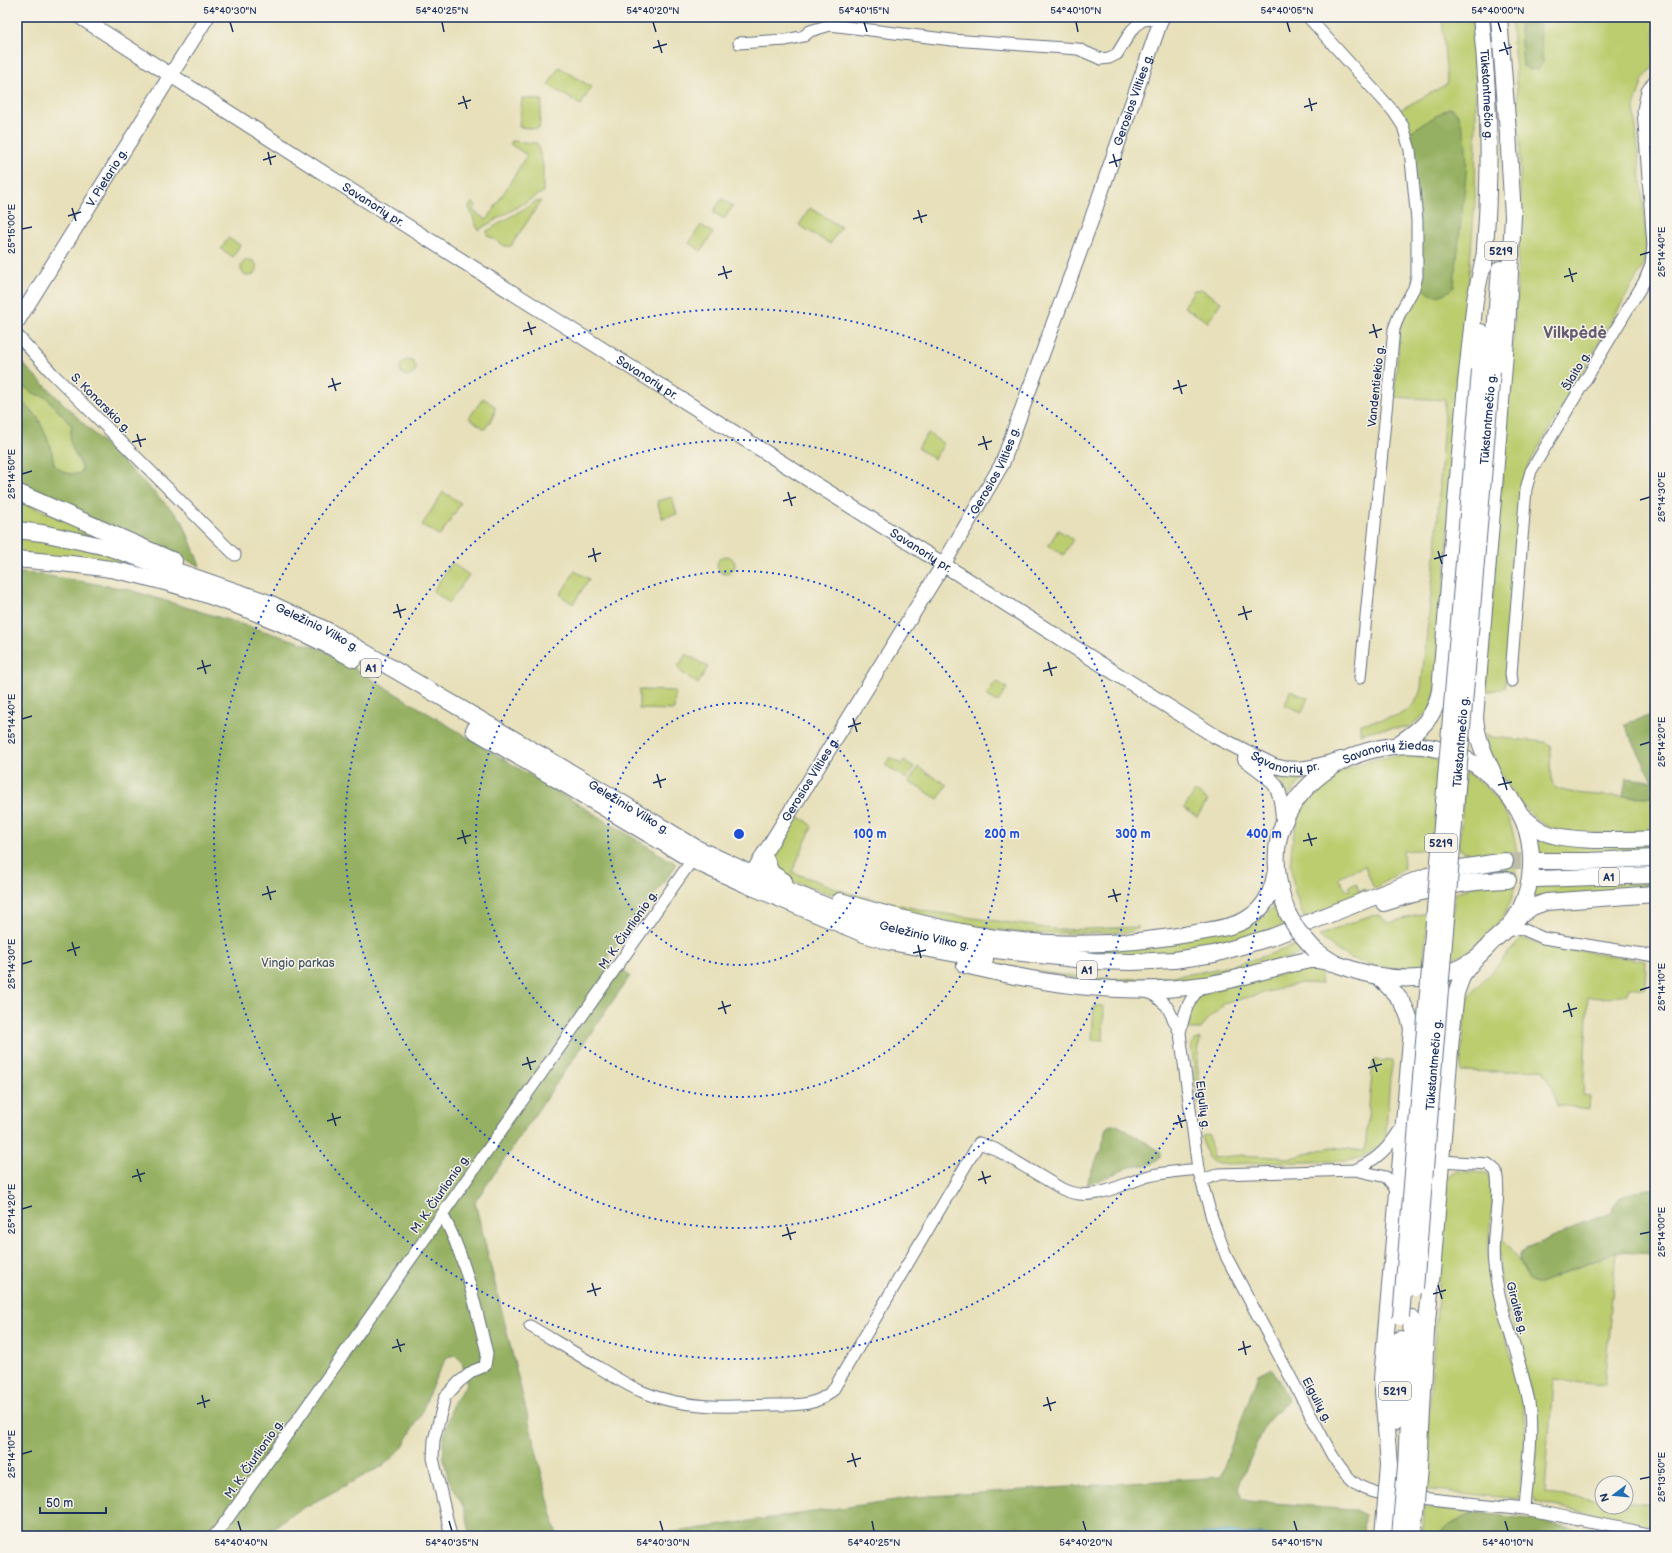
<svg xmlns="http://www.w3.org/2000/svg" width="1672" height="1553" viewBox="0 0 1672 1553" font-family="'Balsamiq Sans',sans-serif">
<rect width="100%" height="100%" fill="#f7f3e8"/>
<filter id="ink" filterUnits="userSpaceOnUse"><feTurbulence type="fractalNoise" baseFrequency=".025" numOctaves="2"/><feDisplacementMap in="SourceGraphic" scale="8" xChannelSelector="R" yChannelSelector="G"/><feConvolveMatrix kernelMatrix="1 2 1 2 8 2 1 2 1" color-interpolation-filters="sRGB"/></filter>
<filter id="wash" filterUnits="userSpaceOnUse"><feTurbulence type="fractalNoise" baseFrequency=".012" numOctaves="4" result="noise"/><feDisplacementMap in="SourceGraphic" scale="16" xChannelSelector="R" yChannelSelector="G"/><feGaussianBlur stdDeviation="0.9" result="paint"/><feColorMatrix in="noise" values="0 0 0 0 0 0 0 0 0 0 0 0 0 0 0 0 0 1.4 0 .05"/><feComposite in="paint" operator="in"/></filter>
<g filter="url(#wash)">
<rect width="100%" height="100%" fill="#e7e0ba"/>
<path fill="#bccd70" stroke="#6c7e67" d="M1442,17H1473C1477,79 1476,140 1475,201L1436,689L1430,710L1409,727L1379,729L1360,734V724C1386,718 1414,718 1421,688L1436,547L1445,400L1394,397L1400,329L1413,297L1461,124C1459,117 1458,109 1449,108L1410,132L1398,111L1447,84Z
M1511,17H1519L1523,66L1543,62L1538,17H1650L1655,24V65L1643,79L1634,107L1646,235V252L1642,268L1528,466L1513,595L1505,688L1485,692L1517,289L1520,213V149L1516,74Z
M559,67L591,87L581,105L548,85Z
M522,98L542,100L539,129L519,127Z
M512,141L537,143L543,165V192L478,230L469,207L472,202L476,205L473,211L487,220L527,155L510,144Z
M722,199L733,206L724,219L713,212Z
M541,201L511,246H505L487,235V231L535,202Z
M810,208L841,227L830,244L799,225Z
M701,225L713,233L701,251L689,243Z
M228,238L240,245L233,257L221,249Z
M241 268a8 8 0 1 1 16 0a8 8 0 1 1-16 0Z
M1201,289L1221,302L1208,322L1184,307L1194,290Z
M17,359L20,361L17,366L35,394L46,397L72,426L73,450L82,468V472C70,477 64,473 54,465L51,447L38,418L17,396Z
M400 368a8 8 0 1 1 16 0a8 8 0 1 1-16 0Z
M483,398L495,406L494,415L485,429L469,418Z
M928,433L944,444L934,459L918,448Z
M443,492L461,503L440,536L422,525Z
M672,497L677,514L662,518L657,501Z
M19,501L121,543L17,524V506Z
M1058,530L1073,539L1064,555L1048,546Z
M17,536L112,554L255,607L17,552Z
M717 565a9 9 0 1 1 18 0a9 9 0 1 1-18 0Z
M452,563L469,575L449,603L433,591Z
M575,571L589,579L573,604L560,595Z
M686,654L708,667L698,684L681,672L678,667Z
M996,681L1007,688L998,702L986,695Z
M639,690L675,691L674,710L639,709Z
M1290,691L1308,698L1302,712L1285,705Z
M1485,734L1490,737L1545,742L1550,745L1551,749C1551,759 1548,776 1554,786C1560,796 1640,797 1655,797V832C1622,832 1586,837 1554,829C1530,823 1500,776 1490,754C1487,748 1486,740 1485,734Z
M1401,755L1430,757L1441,762L1433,849L1403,851L1404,869L1374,889L1365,866C1359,869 1341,874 1338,878L1348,891L1350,890L1349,886L1356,883L1359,891L1365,889V893L1305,918C1281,871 1286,806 1334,776C1355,763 1377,758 1401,755Z
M890,757L901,764L904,760L914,767L907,779L885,765Z
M918,767L947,785L938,799L909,782Z
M1273,772C1283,775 1293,778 1303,776L1304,777L1288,797L1286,789Z
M1465,772C1474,778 1484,784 1491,792C1528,835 1526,902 1484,941C1474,950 1461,955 1449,960L1455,893L1507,874L1503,855L1473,856L1459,849Z
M1195,791L1208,800L1197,817L1184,808Z
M798,817L807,821L812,827L792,872L852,894L930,912L1061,930L1139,927L1132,932L1033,934L967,926L852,900L806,886L780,876L769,858L792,820Z
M1535,839L1558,843L1655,845V850L1577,855L1536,854Z
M1655,882V888L1533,899L1536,884Z
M1276,905L1286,925L1239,941L1179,953L1119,956L1033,947L1073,949L1262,917Z
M1428,912L1423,967C1380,970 1352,966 1319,936L1358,920L1369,916L1379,915L1389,923Z
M1522,938L1539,944L1646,961L1645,989L1629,987L1627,994L1603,998L1588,997L1583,1095L1590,1096L1589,1109L1558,1105L1544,1069L1494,1072L1460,1071L1466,1003L1469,996Z
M1298,944L1307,952L1254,968L1198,980L1110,985L957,958C1012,967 1067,979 1123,979C1184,979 1242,966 1298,944Z
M1302,969L1320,971L1322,984L1301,983L1223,1004L1222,1007L1209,1018L1201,1029H1190C1187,1015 1193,999 1206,992Z
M1094,1006H1104L1103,1040H1092Z
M1200,1039L1197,1062L1203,1106L1198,1104L1191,1044L1194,1040Z
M1373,1060L1393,1061L1390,1078L1385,1142C1372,1152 1363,1159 1347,1161L1219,1164C1205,1161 1204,1149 1202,1136L1209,1135L1213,1158L1242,1155L1291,1158L1331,1147L1365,1151Z
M1456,1171L1485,1173L1489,1175L1493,1185L1488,1254L1490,1275L1523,1403L1525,1432L1519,1496L1518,1499L1425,1489L1429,1448L1426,1447L1447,1181L1448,1177Z
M1499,1237C1514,1247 1522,1266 1530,1282L1537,1284L1616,1252L1604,1385L1553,1380L1545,1494L1602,1500V1507H1626V1502L1654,1505L1655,1499V1527L1544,1504L1536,1502L1531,1495L1537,1428L1536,1412L1500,1275Z
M1424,1507L1480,1513C1463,1517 1448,1522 1438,1536H1421Z"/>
<path fill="#95b062" stroke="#587060" d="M1519,17H1538L1543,62L1539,69L1530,70L1523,66Z
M1449,108C1461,109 1465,136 1466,147C1468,165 1465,184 1463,202C1460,230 1457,258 1454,287C1438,301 1430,297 1418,282L1410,132Z
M20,361L182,520L200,566L17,485V396L38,418L51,447L54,465C64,473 70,477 82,472C83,455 64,451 72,426L46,397L35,394L22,386L17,366Z
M17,573L37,574L127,589L322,649L675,863V867L607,958L630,976L475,1202L557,1536H471L464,1508L448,1478L444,1459L443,1441L453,1402L467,1385L462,1362L455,1355L447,1357L436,1377L420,1416L402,1448L384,1465L290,1515L276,1526L271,1536H17Z
M1655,714V797L1623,796L1626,778L1653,781L1624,724Z
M1111,1125H1117L1160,1151V1157L1153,1164L1130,1167L1090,1184H1086L1100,1152L1107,1128Z
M1648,1190H1655V1254L1616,1252L1537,1284L1530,1282L1519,1259L1520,1254L1526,1249L1610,1212C1613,1208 1615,1204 1618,1201C1624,1192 1638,1192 1648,1190Z
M1272,1368L1289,1401L1273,1414L1263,1429L1238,1488L1242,1499L1248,1501L1353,1509L1365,1515L1364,1536H1271L1225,1532L1162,1536H647L916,1497L1220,1477L1258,1375Z
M1480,1513L1535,1520L1611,1536H1438C1448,1522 1463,1517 1480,1513Z"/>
<path fill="#60c5de" stroke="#3e7a9e" d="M1225,1532L1271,1536H1162Z"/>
</g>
<g filter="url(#ink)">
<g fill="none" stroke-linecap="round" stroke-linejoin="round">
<path stroke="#bebda8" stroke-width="16" stroke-dasharray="16 8" stroke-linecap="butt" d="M1505,861H1537"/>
<defs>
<path id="minor" d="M1308,17L1393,111L1403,126L1410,150L1417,220V276L1414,288L1399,315L1394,329L1360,678
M739,43L786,40L804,36L810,31L830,25L952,40L1078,49L1101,59L1109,58L1117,54L1131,31L1141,21L1150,19L1160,22
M1645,142L1655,141
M17,335L52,373L235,555
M1512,681L1511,674L1526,489L1531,471L1644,282L1651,265L1653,245L1643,110L1647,91L1655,79
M1504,932L1520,928L1543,938L1655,956
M1145,992L1153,994L1167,1006L1180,1033L1198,1169L1212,1218L1227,1258L1332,1455C1347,1478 1355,1489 1383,1494L1525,1509L1655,1535
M1180,1033C1184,1014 1188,996 1205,985
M1441,1161L1488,1164L1496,1171C1502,1201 1490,1235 1494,1265C1499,1312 1521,1356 1529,1403C1534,1435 1527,1477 1525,1509
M1355,1170C1378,1159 1389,1148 1402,1126
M1201,1181L1219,1174L1355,1170L1386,1177L1392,1184L1398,1194
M442,1214C466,1257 475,1306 487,1353L485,1366L473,1371L459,1382L445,1397L434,1440L433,1458L451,1536
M530,1326C553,1340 576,1353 598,1367C613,1376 628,1386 643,1392C682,1409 729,1407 770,1405C792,1405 817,1407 833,1390L979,1143L995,1149L1062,1189C1092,1204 1120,1184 1149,1176C1165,1172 1181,1171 1198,1169
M214,1536L226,1521L692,860"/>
<g id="major">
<path id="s1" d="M80,17L361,197L1215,736L1274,766C1298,773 1318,766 1341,759"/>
<path id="s2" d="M17,322L207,17"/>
<path d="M1245,759C1275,781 1282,784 1283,823"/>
<path id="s3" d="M746,883L943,565L1002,464L1091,221L1162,17"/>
</g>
<g id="highway">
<path id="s4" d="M1481,17C1487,74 1490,131 1488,188C1488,214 1485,241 1484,267"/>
<path d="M1499,17L1508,132V142"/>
<path d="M1480,370L1481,332"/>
<path d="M1492,371L1500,269"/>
<path d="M17,492L174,561"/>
<path id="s5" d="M17,530L42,533L107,547L269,603L328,631L594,786L698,849L780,887L829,907L872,923L941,940L987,949L1093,961L1132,962L1174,960L1214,954L1272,937L1427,876L1461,868L1505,861"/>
<path d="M17,559C48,562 80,564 110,569C192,585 282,619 354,659"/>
<path d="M474,730L692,860L745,884L864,934L890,942L985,959"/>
<path d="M1397,745C1420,729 1434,720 1440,691L1466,383L1475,300L1484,257"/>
<path d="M1495,777C1486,758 1477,740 1475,718L1507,329L1513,216L1508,132"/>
<path d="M1521,815C1528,821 1535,828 1544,832C1567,843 1628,840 1655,839"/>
<path d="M764,855L771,873L784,881"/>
<path d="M1537,861H1589L1655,858"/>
<path d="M1537,879L1655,875"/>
<path d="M840,901C883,914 928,926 972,934C1047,948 1126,946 1201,932C1216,929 1234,927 1247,919C1264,909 1272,894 1275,875"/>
<path d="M1384,903C1426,889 1463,881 1508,880"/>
<path id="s6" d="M1288,914C1277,886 1271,851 1284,822C1318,744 1430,719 1492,778C1505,790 1517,805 1524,822C1535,851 1533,883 1520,910C1514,923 1504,931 1494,940C1488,946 1482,953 1476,958C1437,987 1381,981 1339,965C1331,962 1322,955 1315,950"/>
<path d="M1517,918L1532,907L1546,902L1655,894"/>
<path d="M965,965C1044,984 1123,997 1203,985C1240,980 1274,966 1310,960H1317L1332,963"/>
<path d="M1378,976C1396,994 1407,1003 1412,1029L1382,1379L1389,1465"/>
<path d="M1393,1422L1400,1339"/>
<path d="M1406,1466C1409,1417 1408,1367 1412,1318"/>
<path d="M1419,1468L1426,1332L1433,1261L1451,1037L1456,993L1463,974L1473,961"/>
</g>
</defs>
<use href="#minor" stroke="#626d7e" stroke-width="13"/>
<use href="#major" stroke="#626d7e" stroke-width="16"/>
<use href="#highway" stroke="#626d7e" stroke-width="18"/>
<use href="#minor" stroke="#fff" stroke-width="11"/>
<use href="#major" stroke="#fff" stroke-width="14"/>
<use href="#highway" stroke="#fff" stroke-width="16"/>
<defs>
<g id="highway-bridge">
<path d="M1288,914L1298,931L1315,950"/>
<path id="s7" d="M1415,1288L1492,371"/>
<path d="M1401,1317L1480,370"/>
<path d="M1383,1536L1389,1465"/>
<path d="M1400,1536L1406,1466"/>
<path d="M1413,1536L1419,1468"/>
</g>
</defs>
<use href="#highway-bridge" stroke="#626d7e" stroke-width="18" stroke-linecap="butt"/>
<use href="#highway-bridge" stroke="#fff" stroke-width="16"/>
</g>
</g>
<path fill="none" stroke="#1b2f5e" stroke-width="1.5" d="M230,22L233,32M442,22L444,32M653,22L656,32M864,22L867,32M1076,22L1078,32M1287,22L1290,32M1498,22L1501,32M658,40L662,53M1504,42L1508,55M653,48L667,44M1499,51L1512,47M463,96L467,109M1309,98L1312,111M458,104L471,100M1304,107L1317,103M268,152L271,165M1113,154L1117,167M263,160L276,156M1109,163L1122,159M72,208L76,221M918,210L922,223M68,216L81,212M913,219L927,215M22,229L32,227M1640,255L1650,252M723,266L727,279M1569,268L1573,282M718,275L732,271M1564,277L1577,273M528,322L532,335M1373,324L1377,338M523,331L536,327M1369,333L1382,329M332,378L336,391M1178,380L1182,394M328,387L341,383M1173,389L1187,385M137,434L141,447M983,436L987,450M132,442L146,439M978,445L992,441M22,474L32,471M788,492L792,506M1640,500L1650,497M783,501L796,497M593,548L596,562M1438,551L1442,564M588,557L601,553M1434,559L1447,555M397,604L401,618M1243,606L1247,620M393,613L406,609M1238,615L1252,611M202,660L206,674M1048,662L1052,676M197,669L211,665M1043,671L1057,667M853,718L857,732M22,719L32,716M848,727L861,723M1640,745L1650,742M657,774L661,788M1503,777L1507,790M653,783L666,779M1498,785L1512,782M462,830L466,844M1308,833L1312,846M457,839L471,835M1303,841L1317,838M267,886L271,900M1113,889L1117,902M262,895L276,891M1108,897L1121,894M72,942L76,956M918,945L921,958M67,951L80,947M913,953L926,950M22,964L32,961M1640,990L1650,987M722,1001L726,1014M1568,1003L1572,1017M718,1009L731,1005M1563,1012L1577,1008M527,1057L531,1070M1373,1059L1377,1072M522,1065L536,1061M1368,1068L1382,1064M332,1113L336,1126M1178,1115L1182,1128M327,1121L341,1117M1173,1124L1186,1120M137,1169L141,1182M982,1171L986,1184M132,1177L145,1173M978,1180L991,1176M22,1209L32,1206M787,1227L791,1240M1640,1234L1650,1232M782,1236L796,1232M592,1283L596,1296M1438,1285L1442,1299M587,1292L601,1288M1433,1294L1446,1290M397,1339L401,1352M1243,1341L1246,1355M392,1348L405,1344M1238,1350L1251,1346M202,1395L205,1408M1047,1397L1051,1411M197,1404L210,1400M1043,1406L1056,1402M852,1453L856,1467M22,1454L32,1451M847,1462L861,1458M1640,1479L1650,1477M238,1521L241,1531M449,1521L452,1531M660,1521L663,1531M872,1521L874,1531M1083,1521L1086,1531M1294,1521L1297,1531M1505,1521L1508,1531"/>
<g fill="none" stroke="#1d4ed8" stroke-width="2" stroke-dasharray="2 4">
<circle cx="739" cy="834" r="131"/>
<circle cx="739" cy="834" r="263"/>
<circle cx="739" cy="834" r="394"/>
<circle cx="739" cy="834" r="525"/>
</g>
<g text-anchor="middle" stroke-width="3" stroke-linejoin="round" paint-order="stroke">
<g fill="#f7f3e8" stroke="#5d6a87" stroke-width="1">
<rect x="1485" y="242" width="32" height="18" rx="3"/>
<rect x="361" y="659" width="20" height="18" rx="3"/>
<rect x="1425" y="834" width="32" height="18" rx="3"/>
<rect x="1599" y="868" width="20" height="18" rx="3"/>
<rect x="1077" y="961" width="20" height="18" rx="3"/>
<rect x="1379" y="1382" width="32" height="18" rx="3"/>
</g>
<g font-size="11" font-weight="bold" fill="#1b2f5e">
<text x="1501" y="255">5219</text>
<text x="371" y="672">A1</text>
<text x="1441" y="847">5219</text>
<text x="1609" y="881">A1</text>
<text x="1087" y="974">A1</text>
<text x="1395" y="1395">5219</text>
</g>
<g font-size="12" fill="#1b2f5e" stroke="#f7f3e8">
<text dy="4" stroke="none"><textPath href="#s4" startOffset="78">Tūkstantmečio g.</textPath></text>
<text dy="4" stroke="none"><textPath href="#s3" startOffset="878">Gerosios Vilties g.</textPath></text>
<text dy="4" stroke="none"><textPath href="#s2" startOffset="170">V. Pietario g.</textPath></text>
<text dy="4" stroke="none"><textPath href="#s1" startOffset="348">Savanorių pr.</textPath></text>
<text transform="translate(1576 371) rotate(-59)" y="4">Šlaito g.</text>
<text dy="4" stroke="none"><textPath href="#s1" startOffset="672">Savanorių pr.</textPath></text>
<text transform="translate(1376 386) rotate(-84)" y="4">Vandentiekio g.</text>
<text transform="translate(101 403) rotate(45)" y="4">S. Konarskio g.</text>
<text dy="4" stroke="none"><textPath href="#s7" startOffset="872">Tūkstantmečio g.</textPath></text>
<text dy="4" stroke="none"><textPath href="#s3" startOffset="482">Gerosios Vilties g.</textPath></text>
<text dy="4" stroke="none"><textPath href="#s1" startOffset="996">Savanorių pr.</textPath></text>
<text dy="4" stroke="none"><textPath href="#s5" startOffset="317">Geležinio Vilko g.</textPath></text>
<text dy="4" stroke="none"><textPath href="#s7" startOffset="548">Tūkstantmečio g.</textPath></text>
<text dy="4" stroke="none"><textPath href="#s6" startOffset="228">Savanorių žiedas</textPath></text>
<text dy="4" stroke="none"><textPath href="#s1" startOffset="1420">Savanorių pr.</textPath></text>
<text dy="4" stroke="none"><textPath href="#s3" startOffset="122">Gerosios Vilties g.</textPath></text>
<text dy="4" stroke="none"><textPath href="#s5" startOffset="677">Geležinio Vilko g.</textPath></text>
<text transform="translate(628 930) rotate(-55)" y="4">M. K. Čiurlionio g.</text>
<text dy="4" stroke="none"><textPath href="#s5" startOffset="1001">Geležinio Vilko g.</textPath></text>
<text dy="4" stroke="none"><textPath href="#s7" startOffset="224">Tūkstantmečio g.</textPath></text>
<text transform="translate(1203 1105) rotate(83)" y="4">Eigulių g.</text>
<text transform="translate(440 1194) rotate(-55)" y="4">M. K. Čiurlionio g.</text>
<text transform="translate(1517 1308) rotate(75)" y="4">Giraitės g.</text>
<text transform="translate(1317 1400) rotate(62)" y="4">Eigulių g.</text>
<text transform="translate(254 1459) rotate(-55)" y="4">M. K. Čiurlionio g.</text>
</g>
<g font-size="12" fill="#435662" stroke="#f7f3e8">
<text x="298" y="967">Vingio parkas</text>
</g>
<g font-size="16" font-weight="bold" fill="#655d70" stroke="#f7f3e8">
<text x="1575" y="338">Vilkpėdė</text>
</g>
</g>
<circle cx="739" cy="834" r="6" fill="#1d4ed8" stroke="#f7f3e8" stroke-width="2"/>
<g font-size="12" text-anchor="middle" font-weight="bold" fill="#1d4ed8" stroke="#f7f3e8" stroke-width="3" stroke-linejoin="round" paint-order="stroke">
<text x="870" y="838">100 m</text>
<text x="1002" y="838">200 m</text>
<text x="1133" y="838">300 m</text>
<text x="1264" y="838">400 m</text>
</g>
<rect width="1672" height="1553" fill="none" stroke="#f7f3e8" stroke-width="44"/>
<g transform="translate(1614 1495) rotate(254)"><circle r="19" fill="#f7f3e8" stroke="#9fa5b1"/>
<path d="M0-3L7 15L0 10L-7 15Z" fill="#1f6fb2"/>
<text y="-6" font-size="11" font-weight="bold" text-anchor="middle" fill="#1b2f5e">N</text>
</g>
<path d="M40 1507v6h66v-6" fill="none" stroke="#1b2f5e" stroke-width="2"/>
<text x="46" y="1507" font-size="12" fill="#1b2f5e" stroke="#f7f3e8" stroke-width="3" paint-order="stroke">50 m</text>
<rect x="22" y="22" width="1628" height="1509" fill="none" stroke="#1b2f5e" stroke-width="1.5"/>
<g font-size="10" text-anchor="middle" fill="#1b2f5e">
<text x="230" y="14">54°40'30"N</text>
<text x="442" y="14">54°40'25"N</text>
<text x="653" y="14">54°40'20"N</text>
<text x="864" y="14">54°40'15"N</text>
<text x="1076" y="14">54°40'10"N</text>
<text x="1287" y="14">54°40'05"N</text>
<text x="1498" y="14">54°40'00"N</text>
<text transform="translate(11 229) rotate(-90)" y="4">25°15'00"E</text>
<text transform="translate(1661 252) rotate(-90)" y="4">25°14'40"E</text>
<text transform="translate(11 474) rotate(-90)" y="4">25°14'50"E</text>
<text transform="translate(1661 497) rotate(-90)" y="4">25°14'30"E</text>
<text transform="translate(11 719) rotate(-90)" y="4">25°14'40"E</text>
<text transform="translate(1661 742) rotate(-90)" y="4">25°14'20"E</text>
<text transform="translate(11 964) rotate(-90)" y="4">25°14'30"E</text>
<text transform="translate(1661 987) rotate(-90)" y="4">25°14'10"E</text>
<text transform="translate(11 1209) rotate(-90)" y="4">25°14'20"E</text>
<text transform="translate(1661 1232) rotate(-90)" y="4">25°14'00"E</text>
<text transform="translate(11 1454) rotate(-90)" y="4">25°14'10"E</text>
<text transform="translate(1661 1477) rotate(-90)" y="4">25°13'50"E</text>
<text x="241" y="1546">54°40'40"N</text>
<text x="452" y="1546">54°40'35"N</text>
<text x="663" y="1546">54°40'30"N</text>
<text x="874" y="1546">54°40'25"N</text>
<text x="1086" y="1546">54°40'20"N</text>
<text x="1297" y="1546">54°40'15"N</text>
<text x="1508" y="1546">54°40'10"N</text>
</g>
</svg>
